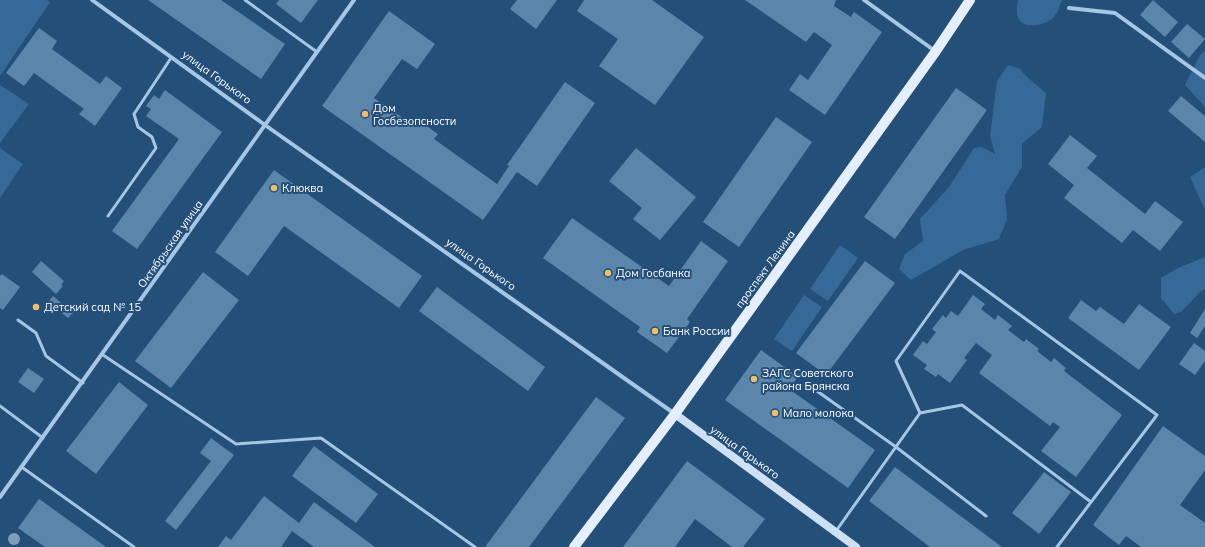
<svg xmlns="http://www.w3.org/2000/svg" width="1205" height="547" viewBox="0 0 1205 547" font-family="Mulish,sans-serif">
<rect width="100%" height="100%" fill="#234f79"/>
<path fill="#366997" d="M0,0H47L50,2L0,76Z
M1018,0H1062C1060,5 1058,12 1054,17C1047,24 1028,30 1020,21C1015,15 1017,7 1018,0Z
M1205,50V107L1185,85L1200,55Z
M1008,65L1020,69L1027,77L1046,93L1042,127L1022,144V167L1005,195L1007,219L999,239L963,250L911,280L899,269L905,254L923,241L920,219L949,187L974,148L982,147L995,154L990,136L997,81Z
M0,85L29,104L0,143Z
M0,148L23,164L0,198Z
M1205,167V210L1190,177Z
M840,245L858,258L828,301L810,289Z
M1205,257V290H1202L1181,312L1174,314L1161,298V278L1178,268Z
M804,295L822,307L792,351L774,339Z"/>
<path fill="#5c85ab" d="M148,0H221L285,44L261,79Z
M279,0H318L301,23L276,4Z
M517,0H557L536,29L510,9Z
M584,0H652L704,37L655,105L599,66L618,39L577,11Z
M745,0H836L834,6L851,17L854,12L882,32L825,115L789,90L800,74L808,80L832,45L814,32L806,42Z
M1153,0L1178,22L1165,37L1140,15Z
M389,11L435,44L417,69L402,59L374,98L416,127L419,121L438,134L434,139L497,184L509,166L507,165L565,82L595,103L537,186L517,172L483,220L322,106Z
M1187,24L1205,39L1189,58L1171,42Z
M39,28L57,41L52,49L100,84L106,76L122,88L95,126L79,114L84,109L34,73L24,86L6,73Z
M956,88L987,110L895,239L864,217Z
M165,90L222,132L137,249L112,231L179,139L146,116L151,109L146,106L154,95L159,99Z
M1181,96L1205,116V142L1168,111Z
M776,117L812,142L739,247L703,222Z
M1070,135L1097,156L1087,168L1145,214L1155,201L1183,222L1160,251L1133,230L1122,243L1064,198L1074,185L1048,164Z
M636,148L696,197L660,240L633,219L642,208L609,181Z
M274,170L422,276L399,308L284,226L248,276L215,252Z
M572,218L669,286L701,241L728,261L687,319L690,322L667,353L637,332L640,327L543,258Z
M41,261L64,281L61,285L63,286L56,294L32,272Z
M865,261L895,283L826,375L796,353Z
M203,272L239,300L171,388L135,361Z
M2,274L20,287L3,310L0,308V276Z
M437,287L545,367L528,391L419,311Z
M973,295L985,304L981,309L995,320L998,315L1012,326L1008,330L1024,342L1026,339L1039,349L1037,351L1051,362L1054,358L1066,368L1064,371L1122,415L1076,477L1041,451L1060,427L1053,422L1050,426L979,373L992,355L976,343L964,358L967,360L950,383L938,374L936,377L924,369L927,365L913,355L923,341L927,344L936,332L932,329L943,315L946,318L951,311L958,316Z
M53,296L73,313L68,318L48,302Z
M1081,300L1096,311L1100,307L1124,324L1139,304L1171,327L1139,370L1068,318Z
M1205,309V326L1197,338L1190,333Z
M1194,343L1205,351V361L1195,375L1179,364Z
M761,350L798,377L789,389L875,450L848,488L725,400Z
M28,368L44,379L34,393L18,382Z
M119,382L148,405L96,474L66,451Z
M596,397L625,418L529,547H485Z
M1163,426L1205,456V470L1180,505L1205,523V547H1141L1126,536L1119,545L1093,525Z
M211,438L234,455L176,530L165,521L211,461L200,453Z
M314,446L378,494L356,523L292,476Z
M687,461L765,519L743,547H732L695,519L675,547H623Z
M895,467L1002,547H930L869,501Z
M1044,472L1071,492L1039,534L1012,513Z
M264,496L299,523L314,502L375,547H314L292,531L281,547H218L226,536L231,540Z
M39,499L42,501L106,547H45L18,528Z"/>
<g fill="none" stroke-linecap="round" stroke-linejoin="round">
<path stroke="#a5c6e4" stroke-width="3" d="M245,0L317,52
M108,216L156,148L152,137L138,127L134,114L171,58
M18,320L36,333L46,356L83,383
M103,355L236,444L321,438L475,547
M807,384L896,447L986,516
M0,406L43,438
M920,413L962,405L1091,502
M23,468L134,547
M836,531L920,413L896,361L960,271L1157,415L1057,547"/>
<path stroke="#a5c6e4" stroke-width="4" d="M92,0L265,125L675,414
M864,0L935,51
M1069,8L1115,13L1205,78
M0,497L354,0"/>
<path stroke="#cee1f4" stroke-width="8" d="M675,414L856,547"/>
<path stroke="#e5effc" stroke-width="10" d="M574,547L675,414L936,51L970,0"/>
</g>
<circle fill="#7d9ebc" cx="14" cy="539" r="6"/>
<g fill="#efbe68" stroke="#234f79" stroke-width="1.5">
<circle cx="365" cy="114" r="4"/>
<circle cx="274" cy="188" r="4"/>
<circle cx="608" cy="273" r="4"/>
<circle cx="36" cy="307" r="4"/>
<circle cx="655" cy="331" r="4"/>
<circle cx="754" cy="379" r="4"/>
<circle cx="775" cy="413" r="4"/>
</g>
<g text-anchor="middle" stroke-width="4" stroke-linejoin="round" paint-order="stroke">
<g font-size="11" fill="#fff" stroke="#234f79">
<text transform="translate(217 77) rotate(36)" y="4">улица Горького</text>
<text transform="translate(170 244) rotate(-55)" y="4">Октябрьская улица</text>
<text transform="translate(481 264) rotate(35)" y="4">улица Горького</text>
<text transform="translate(765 269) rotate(-54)" y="4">проспект Ленина</text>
<text transform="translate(745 452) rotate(36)" y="4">улица Горького</text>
</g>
<g font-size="11" fill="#fff" stroke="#234f79" text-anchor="start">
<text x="373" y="112">Дом<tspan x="373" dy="13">Госбезопсности</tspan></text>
<text x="282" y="192">Клюква</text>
<text x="616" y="277">Дом Госбанка</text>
<text x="44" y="311">Детский сад № 15</text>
<text x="663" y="335">Банк России</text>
<text x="762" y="377">ЗАГС Советского<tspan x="762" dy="13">района Брянска</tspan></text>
<text x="783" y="417">Мало молока</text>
</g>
</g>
</svg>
